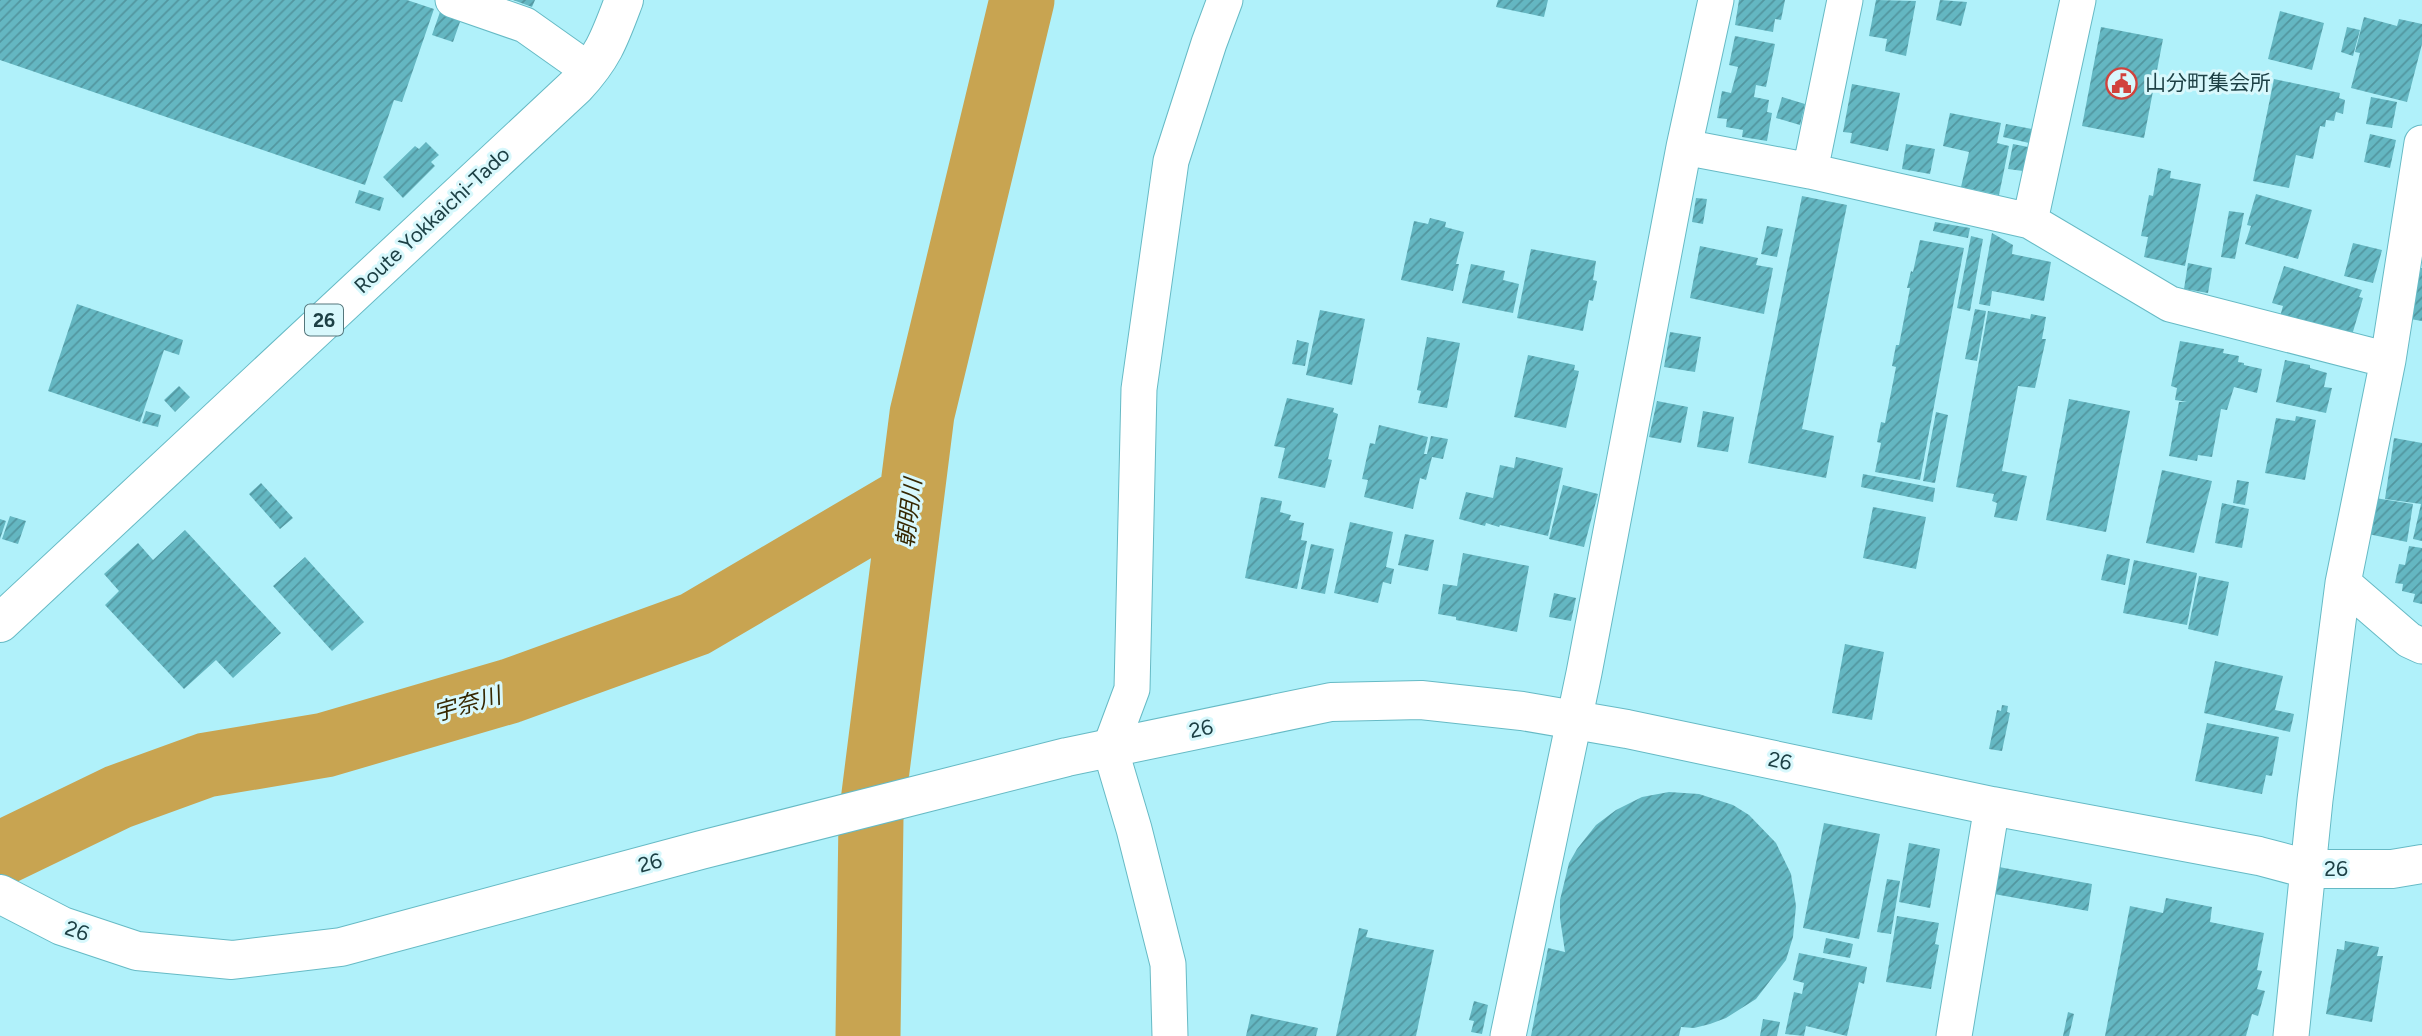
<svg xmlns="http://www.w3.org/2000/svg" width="2422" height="1036" viewBox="0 0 2422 1036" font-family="Figtree,'Noto Sans JP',sans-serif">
<defs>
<pattern id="building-hatch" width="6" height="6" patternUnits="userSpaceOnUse" patternTransform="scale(1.75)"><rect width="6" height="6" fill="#64b7c2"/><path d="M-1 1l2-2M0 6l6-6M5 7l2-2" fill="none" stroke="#52969f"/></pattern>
</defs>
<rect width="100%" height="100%" fill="#b0f1fa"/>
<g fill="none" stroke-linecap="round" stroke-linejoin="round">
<path stroke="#c8a451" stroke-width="65" d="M0,854L118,797L206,765L325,745L510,691L695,624L911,497
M868,1036L871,818L922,414L1022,0"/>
</g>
<path fill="url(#building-hatch)" d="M0,0H407L434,9L402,102L394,100L365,185L0,60Z
M513,0H535L532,7Z
M1498,0H1548L1544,17L1496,7Z
M1739,0H1785L1781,20L1775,19L1773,32L1735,25Z
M1876,0L1916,1L1906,56L1885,51L1887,39L1869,36Z
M1940,0L1967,2L1961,26L1936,20Z
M2280,11L2324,23L2312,70L2268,59Z
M440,12L461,19L453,42L432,35Z
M2364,17L2397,26L2399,19L2422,24V44L2407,102L2351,88L2360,53L2355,52Z
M2101,27L2163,39L2144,138L2082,126Z
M2347,27L2360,30L2353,56L2341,52Z
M1735,36L1775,44L1766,87L1756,85L1754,97L1769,100L1767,112L1772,113L1767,141L1742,137L1743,130L1726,127L1727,119L1717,118L1722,91L1731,93L1738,67L1729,65Z
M2274,79L2340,93L2339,98L2345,100L2343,114L2336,112L2334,121L2326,120L2325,127L2320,126L2313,159L2296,155L2289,188L2253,181Z
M1852,84L1900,93L1888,151L1850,143L1852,133L1843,132Z
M1782,97L1805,104L1800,125L1776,118Z
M2371,97L2397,102L2392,128L2366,124Z
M1950,113L2001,123L1997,143L2009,146L1999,195L1961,187L1969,152L1943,146Z
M2006,124L2032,129L2029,143L2003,137Z
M2370,134L2396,140L2390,168L2364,162Z
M426,142L439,155L431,162L435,166L403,198L383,177L415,146L419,149Z
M1906,144L1935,149L1930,174L1902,169Z
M2013,144L2028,147L2023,171L2008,169Z
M2158,168L2171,171L2170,178L2201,184L2185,266L2144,257L2148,237L2141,236L2149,195L2153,196Z
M359,190L384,198L380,211L355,203Z
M2256,194L2312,210L2298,259L2245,244L2251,226L2247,225Z
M1802,196L1847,205L1802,429L1834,436L1826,478L1748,463Z
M1696,198L1707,199L1703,224L1692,222Z
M2229,211L2244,213L2235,259L2221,257Z
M1430,218L1446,222L1445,227L1464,232L1456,264H1459L1453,291L1401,280L1414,221L1428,224Z
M1935,222L1970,228L1968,238L1933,231Z
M1767,226L1783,229L1777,257L1761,254Z
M1992,233L2013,245L2012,254L2051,262L2044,301L1992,291L1990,306L1979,304Z
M1971,236L1983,239L1970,311L1957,308Z
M1920,240L1964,248L1920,480L1875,472L1881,443L1877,442L1881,422L1885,423L1896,367L1892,366L1896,345H1899L1910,288H1907L1911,271L1913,272Z
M2353,243L2382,250L2373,283L2344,276Z
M1700,246L1758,258L1756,265L1773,268L1764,314L1690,298Z
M1531,249L1596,261L1593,280L1597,281L1593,301L1589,300L1583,331L1517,318Z
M2188,263L2212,268L2208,293L2184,289Z
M1471,264L1505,271L1503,280L1519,284L1513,313L1462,303Z
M2284,266L2362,290L2359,297L2363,298L2352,335L2279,320L2283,306L2272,303Z
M2421,268H2422V321L2410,319Z
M77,304L183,340L179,355L164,350L140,422L48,391Z
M1975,309L1986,311L1977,361L1965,359Z
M1320,310L1365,319L1352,385L1306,375Z
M1988,311L2030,319L2031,314L2046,317L2042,339H2046L2035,388L2018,386L2002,471L2027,476L2017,521L1994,517L1997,503L1992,501L1994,494L1956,487Z
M1670,332L1701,337L1695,372L1664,367Z
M1427,337L1460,343L1447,408L1418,403L1421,391L1417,390Z
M1297,340L1309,343L1305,366L1292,364Z
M2180,341L2224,349L2223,353L2239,356L2238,362L2244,363V365L2262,369L2257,393L2234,387L2227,410L2221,409L2212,457L2198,455L2197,461L2169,456L2179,402H2187L2175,400L2177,388L2171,386Z
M1528,355L1575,365L1574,370L1579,371L1566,428L1514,417Z
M2285,360L2310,365V368L2327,373L2324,387L2332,388L2326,413L2276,402Z
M179,386L190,397L175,412L164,400Z
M1287,398L1334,408L1333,412L1338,414L1328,459L1332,460L1325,488L1278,478L1285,448L1274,446Z
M2069,399L2130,411L2106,532L2046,520Z
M1657,401L1688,407L1681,443L1649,437Z
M146,411L161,415L158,427L142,423Z
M1703,411L1734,417L1728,452L1697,447Z
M1936,412L1948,415L1935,483L1923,481Z
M2296,416L2316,420L2305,480L2265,473L2276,418L2295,421Z
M1379,425L1428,437L1424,454H1427L1431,436L1448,439L1443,459L1432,457L1426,480L1420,478L1413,509L1364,497L1368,480L1362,479L1370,443L1375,444Z
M2394,438L2422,443V541L2413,539L2421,504L2385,499Z
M1516,457L1563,468L1548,536L1500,525L1499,527L1486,523L1485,526L1459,519L1466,492L1493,498L1500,465L1514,468Z
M2162,470L2212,481L2194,553L2146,543Z
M1863,474L1935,488L1933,502L1861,487Z
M2237,480L2249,482L2245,505L2233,503Z
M261,483L293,518L280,529L249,494Z
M1563,485L1598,494L1584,547L1549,539Z
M1261,497L1282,501L1280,512L1291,515L1289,520L1304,523L1301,540L1307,541L1297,589L1245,578Z
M2375,498L2413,504L2407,542L2368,534Z
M2222,503L2249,509L2242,548L2215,543Z
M1873,507L1926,517L1916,569L1863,558Z
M10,516L26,521L18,544L2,539Z
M0,519L6,521L0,539Z
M1350,522L1393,532L1386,567L1394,569L1391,584L1383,582L1378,603L1334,593Z
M185,530L281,633L233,678L216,660L184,689L105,605L119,591L104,574L138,543L153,560Z
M1405,534L1434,540L1428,571L1398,565Z
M1311,544L1334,549L1325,594L1301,589Z
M2409,546L2422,548V604L2413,602L2415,594L2402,591L2403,584L2395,583L2399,564L2405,565Z
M1463,553L1529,566L1517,632L1456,620V617L1438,614L1443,584L1457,586Z
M2107,554L2130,559L2125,585L2101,580Z
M305,557L364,622L332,651L273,586Z
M2134,560L2197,573L2187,625L2123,613Z
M2199,576L2229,582L2218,636L2188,629Z
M1554,593L1576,598L1571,621L1549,617Z
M1845,644L1884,652L1872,720L1832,713Z
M2215,661L2283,676L2275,710L2294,714L2290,732L2204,713Z
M2002,705L2008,706L2007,712L2010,713L2002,751L1989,749L1997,710L2001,711Z
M2207,723L2279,737L2272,776L2266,775L2262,794L2195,781Z
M1669,792L1699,794L1733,805L1749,815L1776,843L1791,874L1796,906L1793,937L1786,960L1756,999L1726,1018L1710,1024L1694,1028L1681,1027L1679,1036H1531L1548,948L1565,952L1560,918V900L1569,863L1577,849L1596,825L1616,810L1642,797Z
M1824,823L1880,834L1859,939L1803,928Z
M1909,843L1940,849L1930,908L1899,902Z
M1999,867L2092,884L2088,911L1994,894Z
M1887,879L1900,881L1891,934L1877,932Z
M2166,898L2212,907L2210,922L2264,933L2257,970L2262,971L2257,989L2265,991L2258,1016L2252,1014L2246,1036H2105L2130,906L2163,913Z
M1897,916L1939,923L1935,944L1939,945L1931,989L1886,982Z
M1359,928L1368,930L1366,937L1434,950L1416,1036H1336Z
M1826,938L1853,944L1850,958L1823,953Z
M2345,941L2379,947L2377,956H2383L2372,1022L2326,1014L2337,949L2344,950Z
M1799,953L1867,967L1864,984L1859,982L1847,1036L1806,1026L1804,1036L1785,1034L1794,992L1802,994L1804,983L1793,980Z
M1474,1001L1488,1005L1482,1034L1471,1032L1474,1021L1469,1020Z
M2068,1012L2074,1014L2069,1036H2063Z
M1251,1014L1318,1028L1316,1036H1246Z
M1763,1019L1780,1022L1777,1036H1760Z"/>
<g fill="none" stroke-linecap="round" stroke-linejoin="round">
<defs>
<path id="street" d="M453,0L525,25L590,71
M1684,147L1810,171L2030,221L2170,304L2388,360
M1810,171L1845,0
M2030,221L2078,0
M2343,583L2409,640L2422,646
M1170,1036L1168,964L1134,829L1110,748L1132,689L1139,389L1171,161L1209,43L1225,0
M1508,1036L1584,673L1684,147L1716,0
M1954,1036L1992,806
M2291,1036L2315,800L2343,583L2388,360L2422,143"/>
<path id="secondary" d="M0,894L62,926L137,951L232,960L341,947L701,850L1067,757L1331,702L1421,700L1522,711L1627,729L1992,806L2259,856L2308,869H2392L2422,864"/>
<path id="primary" d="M0,623L576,86C604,56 610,37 624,0"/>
</defs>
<use href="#street" stroke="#66bac5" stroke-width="37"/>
<use href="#secondary" stroke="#66bac5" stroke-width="40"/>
<use href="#primary" stroke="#66bac5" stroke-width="40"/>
<use href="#street" stroke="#fff" stroke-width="35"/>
<use href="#secondary" stroke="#fff" stroke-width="38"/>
<use href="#primary" stroke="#fff" stroke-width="38"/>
</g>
<defs>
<symbol id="civic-ring" viewBox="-11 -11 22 22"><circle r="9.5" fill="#d8f8fc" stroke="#d1423c" stroke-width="1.5"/><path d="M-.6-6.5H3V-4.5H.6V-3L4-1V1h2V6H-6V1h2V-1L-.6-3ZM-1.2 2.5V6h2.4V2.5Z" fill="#d1423c"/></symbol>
</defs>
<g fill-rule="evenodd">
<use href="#civic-ring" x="2104" y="66" width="35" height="35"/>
</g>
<g text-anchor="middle" stroke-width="6" stroke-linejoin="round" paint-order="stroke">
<rect fill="#d8f8fc" stroke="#55777c" stroke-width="2" x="305" y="304.5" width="38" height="31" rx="5"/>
<g font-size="19" font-weight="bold" fill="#1d4045">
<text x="324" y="327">26</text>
</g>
<g font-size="21" fill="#1d4045" stroke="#d8f8fc" text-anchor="start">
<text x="2145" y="90">山分町集会所</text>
</g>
<g font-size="21" fill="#1d4045" stroke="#d8f8fc">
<text transform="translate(432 220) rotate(-43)" y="7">Route Yokkaichi-Tado</text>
<text transform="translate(1201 729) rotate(-12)" y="7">26</text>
<text transform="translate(1780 761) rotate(12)" y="7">26</text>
<text transform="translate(650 863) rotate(-15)" y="7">26</text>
<text x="2336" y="876">26</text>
<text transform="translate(77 931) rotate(19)" y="7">26</text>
</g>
<g font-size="23" font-style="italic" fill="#372802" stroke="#d8f8fc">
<text transform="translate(909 513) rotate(-83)" y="8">朝明川</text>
<text transform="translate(467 704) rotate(-16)" y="8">宇奈川</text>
</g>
</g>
</svg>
